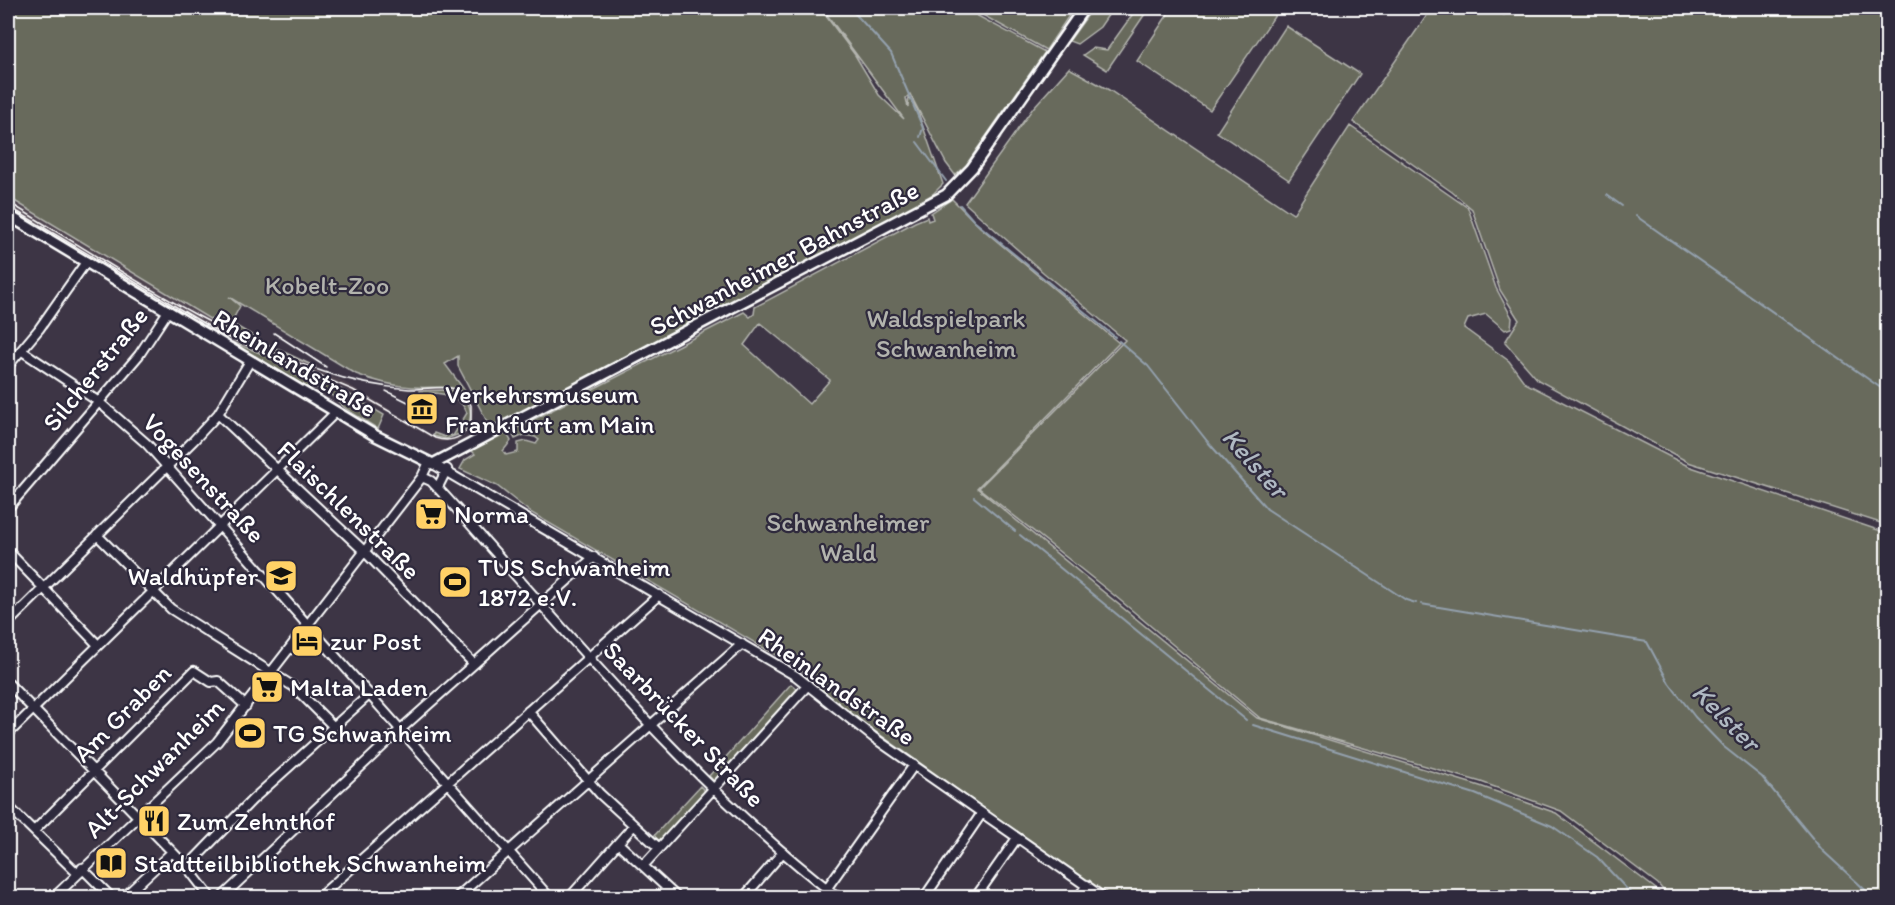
<svg xmlns="http://www.w3.org/2000/svg" width="1895" height="905" viewBox="0 0 1895 905" font-family="Itim,sans-serif">
<rect width="100%" height="100%" fill="#3d3545"/>
<filter id="ink" filterUnits="userSpaceOnUse"><feTurbulence type="fractalNoise" baseFrequency=".0167" numOctaves="2"/><feDisplacementMap in="SourceGraphic" scale="12" xChannelSelector="R" yChannelSelector="G"/><feConvolveMatrix kernelMatrix="1 2 1 2 8 2 1 2 1" color-interpolation-filters="sRGB"/></filter>
<g filter="url(#ink)">
<path fill="#4e424e" d="M8,197L228,330L316,367L315,371L339,379L391,410L387,412L346,389L233,341L8,209Z
M443,386L462,391L474,408L471,428L458,440L439,442L394,416L397,414L437,438L450,439L459,436L466,430L471,418L469,405L464,397L448,390L420,391V387Z"/>
<path fill="#676a5c" stroke="#b3b4ae" stroke-width="1.5" fill-rule="evenodd" d="M8,8H820L855,55L879,95L904,119L822,8H967L978,16L1045,52L966,165L955,175L946,163L910,94L906,98L908,107L909,97L917,109L943,184L933,194L898,215L491,429L458,366V356L445,364L468,395C446,383 436,389 412,387C392,386 374,381 356,374L229,297L240,306L231,323L267,344L316,367L228,330L8,197Z
M970,8H1074L1046,50Z
M1093,8H1113L1100,27L1077,44L1069,41Z
M1137,8H1149L1107,70L1083,55L1093,48L1107,50Z
M1172,8H1280L1210,110L1137,61Z
M1432,8H1492L1504,15L1509,8H1887V525L1688,462L1538,380L1505,342L1519,320L1500,290L1472,209L1452,192L1353,122Z
M1286,26L1360,74L1289,180L1217,132Z
M1069,68L1109,90L1293,214L1350,126L1468,208L1496,288L1512,318L1511,328L1505,330L1486,314L1468,319L1464,328L1509,361L1525,383L1688,466L1887,533V897H1669L1658,884L1561,811L1481,782L1260,718L1115,596L979,488L1125,340L1044,273L965,203L1033,108Z
M952,199L980,227L1119,343L977,488L1257,718L1480,786L1556,813L1656,889L1663,897H1109L834,702L800,669L530,512L497,486L460,469L465,460L475,454L470,449L501,433L507,434L511,441L503,451L506,455L518,452V443L526,441L536,444L539,440L535,437L524,435L515,439L511,431L744,312L750,317L754,314L755,307L915,222L927,217L928,221L933,219L931,213ZM760,323L830,380L809,404L744,345Z
M232,342L306,371L305,374L342,390L384,415L378,429L346,409L329,393L322,388H308Z
M448,390C470,393 478,417 462,433L446,439L433,436L434,433L445,437L448,434L453,436L467,413C461,397 446,393 430,393L426,398L420,394V391Z
M791,684L797,689L714,781L709,776Z
M700,786L705,791L660,841L654,836Z"/>
<g fill="none" stroke-linecap="round" stroke-linejoin="round">
<path stroke="#94a1ae" stroke-width="2" d="M850,8L891,53L923,128L920,137
M917,142L946,181
M1607,195L1622,206
M960,205L974,221L1115,337
M1636,216L1888,393
M1119,341L1148,366L1207,441L1267,509L1406,600L1416,603
M974,497L1015,531
M1020,535L1246,720
M1421,604L1647,642L1669,683L1695,717L1724,747L1762,777L1823,851L1874,898
M1253,725L1475,794L1552,826L1597,857L1635,898"/>
<defs>
<path id="minor" d="M22,351L99,402L147,444L550,898
M8,366L39,329L86,262
M218,414L364,551L474,664
M433,464L796,676L873,737L1104,898
M422,477L431,481L446,497C571,636 689,783 839,898
M438,487L447,469
M8,508L139,355L168,311
M97,535L171,609L294,687L334,727
M8,551L98,645
M8,623L193,441L218,414L250,361
M8,683L187,867L211,898
M528,711L600,794L659,848
M8,734L336,412
M8,806L77,873
M34,831L194,671L211,682L218,681L246,706
M618,843L678,898
M643,866L808,685
M187,867L252,800L370,694
M82,868L112,898
M827,888L914,765
M53,898L217,742L422,477L429,462
M123,898L172,852
M221,898L401,729L594,557
M318,898L659,595
M456,898L742,644
M569,898L634,825
M658,898L667,888
M743,898L783,852
M924,898L982,813
M975,898L1017,838
M1078,898L1087,885"/>
<path id="tertiary" d="M8,215L376,436L433,464L946,195L972,168L1084,8"/>
</defs>
<use href="#minor" stroke="#fff" stroke-width="12"/>
<use href="#tertiary" stroke="#fff" stroke-width="14"/>
<use href="#minor" stroke="#2f2a3d" stroke-width="8"/>
<use href="#tertiary" stroke="#2f2a3d" stroke-width="9"/>
<path stroke="#fff" stroke-width="1.5" d="M8,202C110,263 211,334 324,372C350,381 382,387 409,389C424,390 441,385 455,389C462,392 467,398 471,405V424C463,438 451,443 435,438L353,390L225,336L8,206
M274,333L326,367
M386,391L414,405"/>
</g>
</g>
<defs>
<symbol id="museum-square" viewBox="-11 -11 22 22"><rect x="-9" y="-9" width="18" height="18" rx="4" fill="#ffd166" stroke="#2f2a3d"/><path d="M0-6L6-3V-2H-6V-3ZM-5-1h2V3h-2ZM-1-1h2V3h-2ZM3-1h2V3H3ZM-6 4H6V6H-6Z" fill="#111"/></symbol>
<symbol id="supermarket-square" viewBox="-11 -11 22 22"><rect x="-9" y="-9" width="18" height="18" rx="4" fill="#ffd166" stroke="#2f2a3d"/><path d="M-6-5.5h2.5l.6 2H6L4.5 2H-2.5L-4.4-4H-6ZM-1.5 3.2a1.3 1.3 0 1 0 .1 0ZM3 3.2a1.3 1.3 0 1 0 .1 0Z" fill="#111"/></symbol>
<symbol id="school-square" viewBox="-11 -11 22 22"><rect x="-9" y="-9" width="18" height="18" rx="4" fill="#ffd166" stroke="#2f2a3d"/><path d="M0-5L7-2L0 1L-7-2ZM-4 1L0 2.5L4 1V4Q0 6-4 4Z" fill="#111"/></symbol>
<symbol id="stadium-square" viewBox="-11 -11 22 22"><rect x="-9" y="-9" width="18" height="18" rx="4" fill="#ffd166" stroke="#2f2a3d"/><path d="M0-5a6.5 5 0 1 0 0 10a6.5 5 0 1 0 0-10ZM-3.5-1.8h7v3.6h-7Z" fill="#111"/></symbol>
<symbol id="hotel-square" viewBox="-11 -11 22 22"><rect x="-9" y="-9" width="18" height="18" rx="4" fill="#ffd166" stroke="#2f2a3d"/><path d="M-6-4.5h1.5V1H6V5H4.5V3h-9V5H-6ZM-4 0a1.8 1.8 0 1 1 3.6 0ZM.5 0V-2.5h3Q6-2.5 6 0Z" fill="#111"/></symbol>
<symbol id="restaurant-square" viewBox="-11 -11 22 22"><rect x="-9" y="-9" width="18" height="18" rx="4" fill="#ffd166" stroke="#2f2a3d"/><path d="M-5-6h1v4h1v-4h1v4h1v-4h1v5L-1.5 .5V6h-2V.5L-5-1ZM5-6V6H3V1.5H1.5Q1.5-4 5-6Z" fill="#111"/></symbol>
<symbol id="library-square" viewBox="-11 -11 22 22"><rect x="-9" y="-9" width="18" height="18" rx="4" fill="#ffd166" stroke="#2f2a3d"/><path d="M-6-4Q-3-5.5-.7-3.5V5Q-3 3-6 4ZM6-4Q3-5.5 .7-3.5V5Q3 3 6 4Z" fill="#111"/></symbol>
</defs>
<g fill-rule="evenodd">
<use href="#museum-square" x="403" y="390" width="38" height="38"/>
<use href="#supermarket-square" x="412" y="495" width="38" height="38"/>
<use href="#school-square" x="262" y="557" width="38" height="38"/>
<use href="#stadium-square" x="436" y="563" width="38" height="38"/>
<use href="#hotel-square" x="288" y="622" width="38" height="38"/>
<use href="#supermarket-square" x="248" y="668" width="38" height="38"/>
<use href="#stadium-square" x="231" y="714" width="38" height="38"/>
<use href="#restaurant-square" x="135" y="802" width="38" height="38"/>
<use href="#library-square" x="92" y="844" width="38" height="38"/>
</g>
<g text-anchor="middle" stroke-width="4.5" stroke-linejoin="round" paint-order="stroke">
<g font-size="26" fill="#fff" stroke="#2f2a3d">
<text transform="translate(784 258) rotate(-28)" y="9">Schwanheimer Bahnstraße</text>
<text transform="translate(295 363) rotate(31)" y="9">Rheinlandstraße</text>
<text transform="translate(95 369) rotate(-51)" y="9">Silcherstraße</text>
<text transform="translate(204 478) rotate(47)" y="9">Vogesenstraße</text>
<text transform="translate(349 510) rotate(44)" y="9">Flaischlenstraße</text>
<text transform="translate(837 686) rotate(35)" y="9">Rheinlandstraße</text>
<text transform="translate(122 713) rotate(-45)" y="9">Am Graben</text>
<text transform="translate(684 724) rotate(46)" y="9">Saarbrücker Straße</text>
<text transform="translate(154 768) rotate(-45)" y="9">Alt-Schwanheim</text>
</g>
<g font-size="26" fill="#b3b4ae" stroke="#2f2a3d">
<text x="327" y="294">Kobelt-Zoo</text>
<text x="946" y="327">Waldspielpark<tspan x="946" dy="30">Schwanheim</tspan></text>
<text x="848" y="531">Schwanheimer<tspan x="848" dy="30">Wald</tspan></text>
</g>
<g font-size="26" fill="#fff" stroke="#2f2a3d" text-anchor="start">
<text x="445" y="403">Verkehrsmuseum<tspan x="445" dy="30">Frankfurt am Main</tspan></text>
<text x="454" y="523">Norma</text>
<text x="478" y="576">TUS Schwanheim<tspan x="478" dy="30">1872 e.V.</tspan></text>
<text x="258" y="585" text-anchor="end">Waldhüpfer</text>
<text x="330" y="650">zur Post</text>
<text x="290" y="696">Malta Laden</text>
<text x="273" y="742">TG Schwanheim</text>
<text x="177" y="830">Zum Zehnthof</text>
<text x="134" y="872">Stadtteilbibliothek Schwanheim</text>
</g>
<g font-size="27" font-style="italic" fill="#afb8c2" stroke="#2f2a3d">
<text transform="translate(1255 463) rotate(48)" y="9">Kelster</text>
<text transform="translate(1726 717) rotate(45)" y="9">Kelster</text>
</g>
</g>
<rect width="1895" height="905" fill="none" stroke="#2f2a3d" stroke-width="30"/>
<rect x="15" y="15" width="1865" height="875" fill="none" stroke="#fff" stroke-width="2" filter="url(#ink)"/>
</svg>
